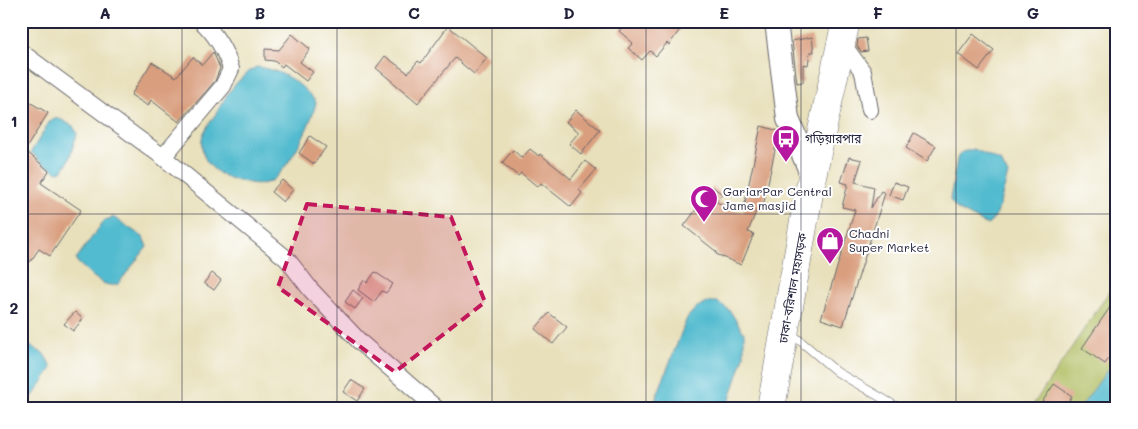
<svg xmlns="http://www.w3.org/2000/svg" width="1138" height="429" viewBox="0 0 1138 429" font-family="Mali,'Noto Sans Bengali',sans-serif">
<rect width="100%" height="100%" fill="#fff"/>
<filter id="ink" filterUnits="userSpaceOnUse"><feTurbulence type="fractalNoise" baseFrequency=".02" numOctaves="2"/><feDisplacementMap in="SourceGraphic" scale="10" xChannelSelector="R" yChannelSelector="G"/><feConvolveMatrix kernelMatrix="1 2 1 2 8 2 1 2 1" color-interpolation-filters="sRGB"/></filter>
<filter id="wash" filterUnits="userSpaceOnUse"><feTurbulence type="fractalNoise" baseFrequency=".0096" numOctaves="4" result="noise"/><feDisplacementMap in="SourceGraphic" scale="20" xChannelSelector="R" yChannelSelector="G"/><feGaussianBlur stdDeviation="1.12" result="paint"/><feColorMatrix in="noise" values="0 0 0 0 0 0 0 0 0 0 0 0 0 0 0 0 0 1.4 0 .05"/><feComposite in="paint" operator="in"/></filter>
<g filter="url(#wash)">
<rect width="100%" height="100%" fill="#e8e0bb"/>
<path fill="#afbc5e" stroke="#686f4c" d="M1117,280V408H1031Z"/>
<path fill="#52bbcf" stroke="#3a6e85" d="M256,67C282,70 300,82 316,102C313,121 287,174 269,182C262,185 252,184 246,182C223,179 199,166 202,139C203,131 212,120 217,112C227,93 238,78 256,67Z
M58,118L73,126L77,134L68,162L62,171L58,172L41,162L31,152L50,121Z
M974,149L1000,161L1008,174L997,214L988,225L957,209L950,200L957,159L962,152Z
M113,217L143,237L147,247L118,284C103,290 89,272 78,263L76,259L104,221Z
M710,302H718L730,311L744,333V356L727,408H658L653,406L687,318L697,307Z
M21,341L44,354L52,368L25,408H21Z
M1111,368H1117V408H1080L1107,371Z"/>
<g id="blocks">
<path fill="#d99e7e" d="M628,21H686L669,45L667,43L656,56L650,51L642,60L628,48L633,43L619,31Z
M448,26L487,58L474,74L455,58L418,103L376,68L385,56L408,73L418,61L421,63Z
M292,34L310,49L300,62L313,72L306,81L284,64L282,67L274,61L265,60V49L279,50Z
M973,34L994,50L979,70L958,54Z
M812,37L814,52H810L808,65L803,64V82L797,83L792,41Z
M866,38L868,51L861,52L857,46L858,39Z
M213,52L220,68L215,81L179,122L151,100L148,106L131,95L152,62L176,77L193,57L202,65Z
M21,97L48,113L25,150L49,171L41,183L81,210L50,256L39,249L30,262L21,256Z
M576,110L600,130L581,154L569,144L579,132L566,122Z
M761,126L779,131L762,211L757,209L748,232L754,234L741,265L716,254L717,252L684,226L713,187L722,194L716,202L743,212Z
M914,133L936,146L927,161L906,148Z
M310,136L326,147L314,164L299,153Z
M530,149L539,156L540,154L571,179L585,161L596,170L579,190L582,193L571,207L541,183L538,187L521,173L518,176L502,163L513,150L522,158Z
M849,157L862,160L855,182L874,187L871,208L881,191L885,193L843,326L821,319L855,210L842,207L848,184L841,182Z
M282,180L293,190L283,202L271,192Z
M894,182L908,187L903,200L889,195Z
M375,272L393,284L386,293L382,291L374,302L358,290L364,280L367,283Z
M212,273L221,280L214,290L204,283Z
M353,290L363,298L355,309L345,302Z
M1117,297V347L1105,364L1082,348Z
M75,312L83,319L73,331L64,324Z
M549,313L567,327L553,344L535,329Z
M351,380L365,389L357,401L343,392Z
M1054,384L1072,396L1064,408H1038Z"/>
</g>
</g>
<g filter="url(#ink)">
<use href="#blocks" fill-opacity="0" stroke="#676468" stroke-width="1"/>
<g fill="none" stroke-linecap="round" stroke-linejoin="round">
<defs>
<path id="lane" d="M791,333L837,372L899,408"/>
<path id="street" d="M842,43L863,72L870,110
M21,52L163,157L287,259L311,290L360,342L436,408
M163,157L223,86L231,69C226,52 215,33 201,21"/>
<path id="secondary" d="M776,21L788,119L812,176"/>
<path id="highway" d="M771,408L812,176L846,21"/>
</defs>
<use href="#lane" stroke="#676468" stroke-width="9"/>
<use href="#street" stroke="#676468" stroke-width="18"/>
<use href="#secondary" stroke="#676468" stroke-width="24"/>
<use href="#highway" stroke="#676468" stroke-width="29"/>
<use href="#lane" stroke="#fff" stroke-width="8"/>
<use href="#street" stroke="#fff" stroke-width="16"/>
<use href="#secondary" stroke="#fff" stroke-width="22"/>
<use href="#highway" stroke="#fff" stroke-width="28"/>
</g>
</g>
<path fill="#c2185b" fill-opacity="0.2" stroke="#c2185b" stroke-width="4" stroke-dasharray="10 6" stroke-linejoin="round" d="M307,204L451,217L485,302L395,372L278,287Z"/>
<path fill="none" stroke="#22223b" stroke-width="1" stroke-opacity="0.55" d="M182,21V408M337,21V408M492,21V408M646,21V408M801,21V408M956,21V408M21,214H1117"/>
<defs>
<symbol id="bus-pin" viewBox="-11 -11 22 30"><path d="M0 17L-7.5 6A9.5 9.5 0 1 1 7.5 6Z" fill="#b5179e" stroke="#fff"/><path d="M-5-6H5V4H4V6H2V4H-2V6H-4V4H-5ZM-3.5-4V0h7V-4ZM-3.5 1.2v1.5H-2V1.2ZM2 1.2v1.5H3.5V1.2Z" fill="#fff"/></symbol>
<symbol id="mosque-pin" viewBox="-11 -11 22 30"><path d="M0 17L-7.5 6A9.5 9.5 0 1 1 7.5 6Z" fill="#b5179e" stroke="#fff"/><path d="M3.5-4.9A6 6 0 1 0 3.5 4.9A5 5 0 1 1 3.5-4.9Z" fill="#fff"/></symbol>
<symbol id="shop-pin" viewBox="-11 -11 22 30"><path d="M0 17L-7.5 6A9.5 9.5 0 1 1 7.5 6Z" fill="#b5179e" stroke="#fff"/><path d="M-5-2.5h2.3a2.7 3.5 0 0 1 5.4 0H5L5.5 6h-11ZM-1.5-2.5h3a1.5 2.3 0 0 0-3 0Z" fill="#fff"/></symbol>
</defs>
<g fill-rule="evenodd">
<use href="#bus-pin" x="770" y="123" width="32" height="43"/>
<use href="#mosque-pin" x="688" y="183" width="32" height="43"/>
<use href="#shop-pin" x="814" y="225" width="32" height="43"/>
</g>
<g text-anchor="middle" stroke-width="4" stroke-linejoin="round" paint-order="stroke">
<g font-size="12" fill="#22223b" stroke="#fff" text-anchor="start">
<text x="805" y="143">গড়িয়ারপার</text>
<text x="723" y="196">GariarPar Central<tspan x="723" dy="14">Jame masjid</tspan></text>
<text x="849" y="238">Chadni<tspan x="849" dy="14">Super Market</tspan></text>
</g>
<g font-size="12" fill="#22223b" stroke="#fff">
<text transform="translate(793 288) rotate(-80)" y="4">ঢাকা-বরিশাল মহাসড়ক</text>
</g>
</g>
<rect width="1138" height="429" fill="none" stroke="#fff" stroke-width="55"/>
<rect x="28" y="28" width="1082" height="374" fill="none" stroke="#22223b" stroke-width="2"/>
<g font-size="16" text-anchor="middle" font-weight="bold" fill="#22223b">
<text x="105" y="19">A</text>
<text x="260" y="19">B</text>
<text x="414" y="19">C</text>
<text x="569" y="19">D</text>
<text x="724" y="19">E</text>
<text x="878" y="19">F</text>
<text x="1033" y="19">G</text>
<text x="14" y="127">1</text>
<text x="14" y="314">2</text>
</g>
</svg>
